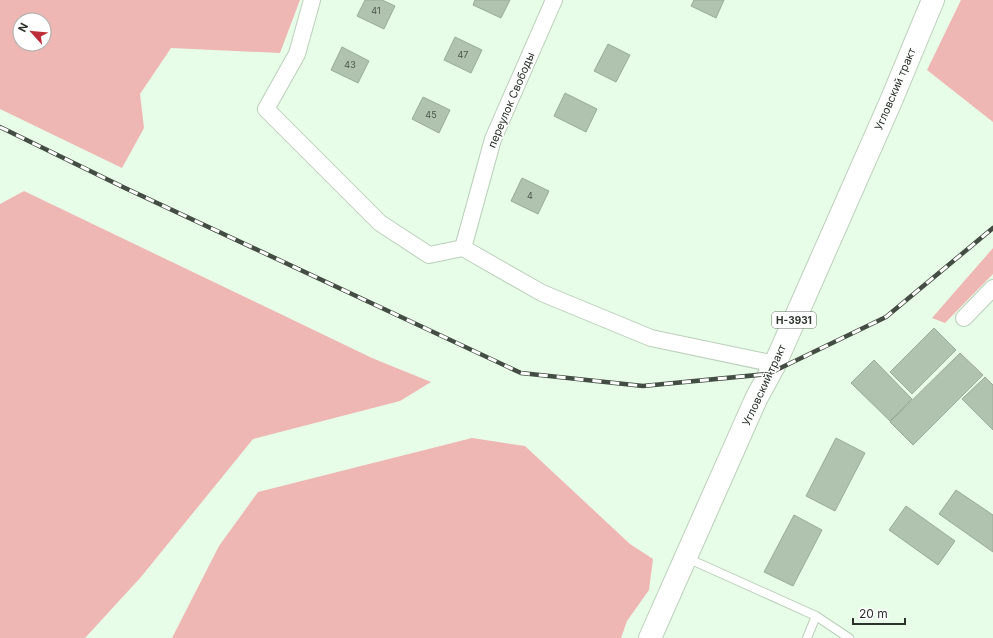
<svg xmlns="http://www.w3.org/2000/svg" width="993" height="638" viewBox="0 0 993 638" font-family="Inter,sans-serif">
<rect width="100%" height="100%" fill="#e8fde8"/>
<path fill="#eeb7b4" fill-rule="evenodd" d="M0,0H300L280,53L171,48L140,94L144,128L122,168L0,109ZM20,20H44V44H20Z
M961,0H993V122L927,70Z
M24,191L372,358L431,382L400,401L253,439L141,577L85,638H0V204Z
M993,248V274L945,323L932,318Z
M472,438L525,446L630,544L653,559L649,590L627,621L621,638H172L219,546L258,492Z"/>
<path fill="#afc3af" stroke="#98ac98" d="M365,0H382L395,6L384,29L357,16Z
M475,0H510L501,18L473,5Z
M694,0H724L716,18L691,6Z
M455,37L482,50L471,73L444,60Z
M608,44L630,55L616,82L594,71Z
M342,47L369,61L358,83L331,70Z
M565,93L597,109L586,132L554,116Z
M423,97L450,110L439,133L412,119Z
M522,178L549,191L538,214L511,201Z
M934,328L956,350L912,394L890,372Z
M960,353L983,375L913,445L890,422Z
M874,360L912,399L890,421L851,383Z
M985,377L993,385V430L962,399Z
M836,438L865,453L835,511L806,496Z
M956,490L993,515V552L939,514Z
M906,506L955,541L938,565L889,530Z
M794,515L822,530L793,586L764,572Z"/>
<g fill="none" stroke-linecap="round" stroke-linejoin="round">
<defs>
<path id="service" d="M687,558L816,616L849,638
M807,638L816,616"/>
<path id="minor" d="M312,0L297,54L266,109L380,223L429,255L463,248L542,293L651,338L775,364
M463,248L493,139L554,0
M964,318L993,288"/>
<path id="trunk" d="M650,638L756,399L775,364L891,101L933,0"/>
</defs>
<use href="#service" stroke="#bacfba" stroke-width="10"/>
<use href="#minor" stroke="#bacfba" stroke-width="18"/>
<use href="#trunk" stroke="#bacfba" stroke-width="24"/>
<use href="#service" stroke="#fff" stroke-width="8"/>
<use href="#minor" stroke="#fff" stroke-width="16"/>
<use href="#trunk" stroke="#fff" stroke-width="22"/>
<defs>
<path id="rail" d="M0,127L125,188L521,373L643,386L768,374L886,317L993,228"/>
</defs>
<use href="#rail" stroke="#444d44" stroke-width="4.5"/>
<use href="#rail" stroke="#fff" stroke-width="3" stroke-dasharray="9" stroke-linecap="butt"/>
</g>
<g text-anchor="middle" stroke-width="3" stroke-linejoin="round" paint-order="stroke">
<g font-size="9" fill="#4b564b">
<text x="376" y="14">41</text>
<text x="463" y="58">47</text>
<text x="350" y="68">43</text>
<text x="431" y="118">45</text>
<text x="530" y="199">4</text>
</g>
<rect fill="#fff" stroke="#6a706a" stroke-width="1" x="772" y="312" width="44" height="16" rx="3"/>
<g font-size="10" font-weight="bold" fill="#2a322a">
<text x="794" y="324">Н-3931</text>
</g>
<g font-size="11" fill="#2a322a" stroke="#fff">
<text transform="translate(895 89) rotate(-67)" y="4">Угловский тракт</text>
<text transform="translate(511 100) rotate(-67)" y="4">переулок Свободы</text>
<text transform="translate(764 385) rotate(-65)" y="4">Угловский тракт</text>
</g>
</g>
<g transform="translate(32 32) rotate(297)"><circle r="19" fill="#ffffff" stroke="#aaadaa"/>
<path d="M0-3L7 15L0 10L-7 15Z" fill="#bd2c39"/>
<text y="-6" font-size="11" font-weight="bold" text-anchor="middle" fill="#2a322a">N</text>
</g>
<path d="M853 618v6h52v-6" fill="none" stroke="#2a322a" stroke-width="2"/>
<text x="859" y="618" font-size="12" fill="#2a322a" stroke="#ffffff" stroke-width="3" paint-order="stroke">20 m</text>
</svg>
